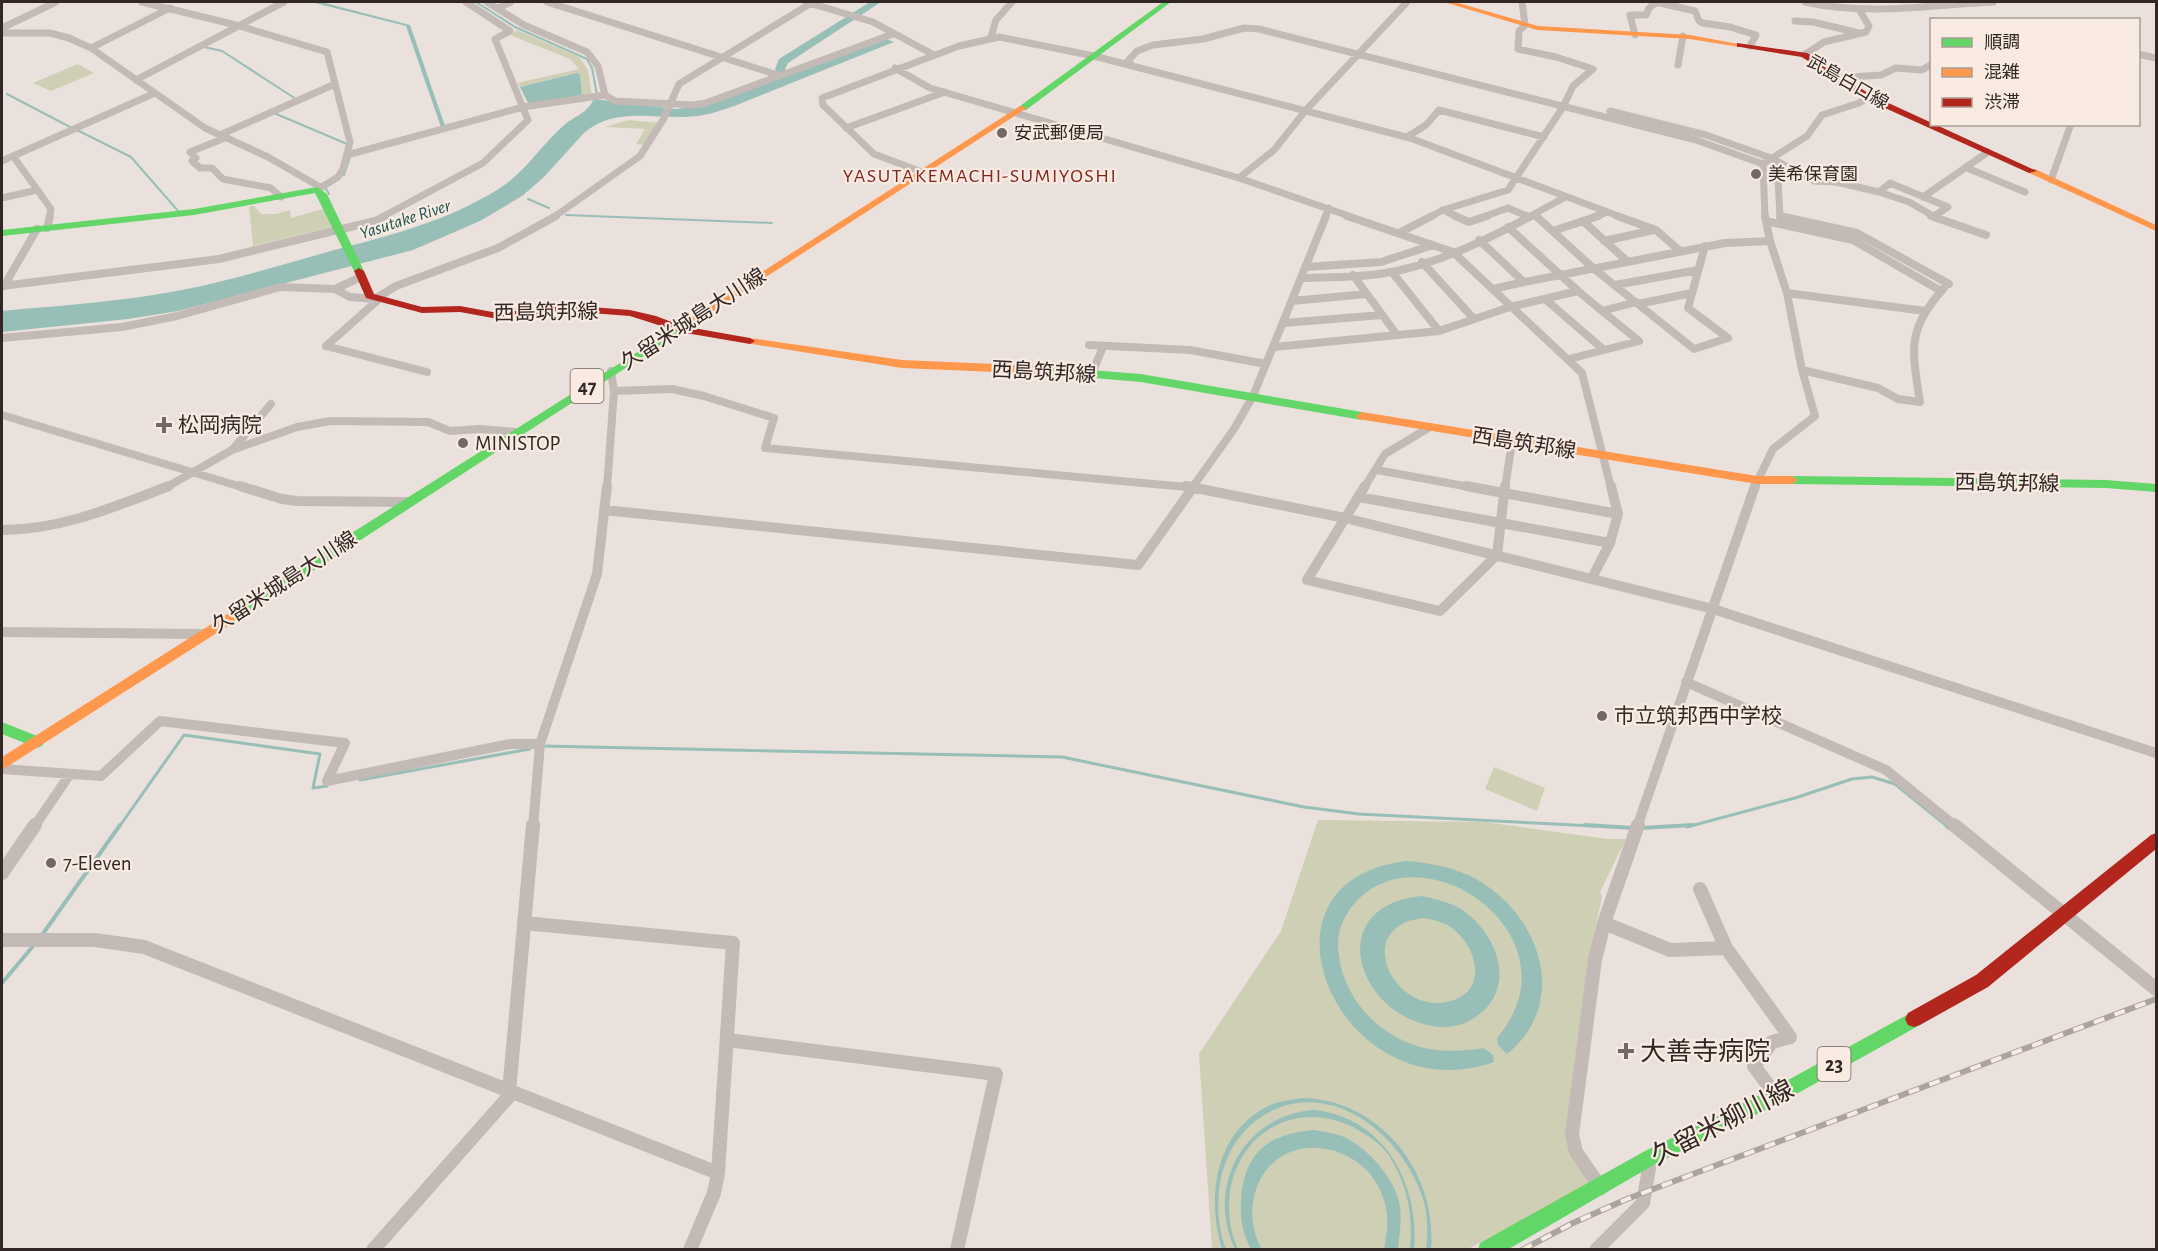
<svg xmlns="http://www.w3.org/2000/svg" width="2158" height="1251" viewBox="0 0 2158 1251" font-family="'Alegreya Sans','Noto Sans JP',sans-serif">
<rect width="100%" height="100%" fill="#ebe1dc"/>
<path fill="#cfcfb6" d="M517,30L579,57L588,70L592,96L582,95L580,74L577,73L520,87L517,83L579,69L570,59L510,35Z
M78,64L94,73L51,91L33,83Z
M629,120L659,123L645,145L636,144L645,129L605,127Z
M249,206H254L261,214H276L290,210L291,218L326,208L332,227L253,246Z
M1494,767L1545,788L1537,811L1485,789Z
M1318,820L1485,822L1607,839H1626L1600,892L1602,897L1595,929L1572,1152L1590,1184L1468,1249H1212L1199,1054L1281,931Z"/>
<path fill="#98beb8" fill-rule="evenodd" d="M311,2H321L410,25L445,126L441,127L406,26Z
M886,39L894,42C854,58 814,74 774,90C751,99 728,110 704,115C664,123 618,103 584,133L543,178L522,196L480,221L413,250L178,311L128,319L2,332V311C62,305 122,302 182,290C232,280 281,265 331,251C391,235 446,222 500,188C524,173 540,147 561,128C574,115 584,117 594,99L676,109L709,105Z
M577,73L580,74L582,95L529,105L520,87Z
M1406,861C1431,863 1454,867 1476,879C1541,915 1570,1003 1507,1054L1498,1045L1497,1038C1583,936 1422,826 1355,903C1345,914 1338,929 1338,944C1339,996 1379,1039 1429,1049C1447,1052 1466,1051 1484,1048L1493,1055L1494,1062C1341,1116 1238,881 1406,861Z
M1422,896C1438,900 1455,903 1468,914C1504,944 1516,998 1467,1022C1457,1027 1443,1028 1432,1026C1354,1012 1324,905 1422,896ZM1424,918C1434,920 1445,922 1453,929C1476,946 1488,988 1454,1000C1396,1021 1348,926 1424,918Z
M1302,1098C1380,1099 1438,1173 1431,1249H1426C1428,1233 1428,1216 1423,1199C1404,1136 1330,1075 1264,1115C1243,1128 1229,1148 1222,1173C1216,1198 1217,1225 1226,1249H1222C1206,1197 1215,1131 1270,1105C1280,1101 1292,1100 1302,1098Z
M1314,1110C1384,1117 1420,1184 1414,1249H1410C1413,1215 1408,1187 1390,1157C1384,1147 1373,1139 1363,1133C1309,1098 1245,1123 1231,1186C1227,1207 1229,1231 1238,1249H1235C1205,1186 1244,1115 1314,1110Z
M1314,1130C1325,1132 1336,1133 1346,1138C1369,1149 1397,1181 1400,1207C1402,1221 1399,1236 1398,1249H1384C1387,1234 1389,1219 1385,1204C1370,1138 1271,1123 1254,1197C1250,1214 1253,1234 1262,1249H1251C1242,1233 1240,1218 1241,1199C1245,1152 1268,1134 1314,1130Z"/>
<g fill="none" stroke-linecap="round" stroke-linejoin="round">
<path stroke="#98beb8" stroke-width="2" d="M476,2L515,27L587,59L592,68L597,95
M204,47L222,51L296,99
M7,94L72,128
M274,113L347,144
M77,130L131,157L179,212
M344,175L350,157
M325,187L329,194
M528,199L549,208
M566,215L772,223"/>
<path stroke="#98beb8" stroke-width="3" d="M543,746L1062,757L1304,807L1359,814L1614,827
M360,780L530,749
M119,827L184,735L320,754L313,788L327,786
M1687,827L1795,798L1852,779L1872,777L1895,784L1948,827"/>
<path stroke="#98beb8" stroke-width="4" d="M1585,825L1634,828
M1946,825L1949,828
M1641,828L1693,825
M42,935L120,825
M2,983L34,945"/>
<path fill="#98beb8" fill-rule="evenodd" d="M870,2H881L788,63L785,69L793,80L782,87H774V83L782,79L775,69L779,59Z"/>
<path stroke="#c3bab6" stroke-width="7" d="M142,2L236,25L327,52L350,142L343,169L338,177L317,190
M487,2L524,25L587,52L598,66L605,95L615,101L693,105L706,103L893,34
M547,2L778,75
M806,2L873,22L934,55
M1656,2L1695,11L1699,21L1703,23L1730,27L1756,35L1750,46
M1805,2C1868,16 1929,5 1993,2
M498,8L511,2
M1795,21L1813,22L1859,33
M2,28L56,2
M2,33H50L69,38L91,48L205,128L268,157L320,187
M1635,35L1630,15H1646L1649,8L1657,2
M991,37L996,20L1012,2
M91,48L170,8
M2138,54L2156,58
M1804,55L1824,42L1866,32L1869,26L1860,11
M1128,65L1130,63L1127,62L1137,51L1153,45L1203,39L1244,28L1259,29L1696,140L1763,164
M1678,65L1683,36
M895,68L930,88L1239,178L1352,217
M1838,78L1881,75L1896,68L1922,70L1932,64
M136,80L284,2
M1610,111L1706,135L1771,158L1814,181L1836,182L1879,192L1909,202L1935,217
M846,128L945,92
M220,135L335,84
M1407,137L1426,125L1439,110L1544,137
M225,138L190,152L196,158L192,161L200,168H212L223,179L271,188L281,197
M347,155L523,107L605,95
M13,156L51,209L49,217
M2,161L155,93
M1777,163L1780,216L1785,217
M1967,168L2025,192
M922,172L874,154L823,105L822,98L959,46L999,37L1094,56L1410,138L1621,217
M1239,178L1274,150L1306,110L1407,2
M2051,180L2071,124
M1879,192L1890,183L1948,207L1934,216
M1923,197L1988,152
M2,198L37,190
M1443,210L1458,217
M1535,215L1537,217
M382,217L483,163L528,120L495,39L510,31L466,2
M554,217L640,156L663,120L679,84L813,2
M1325,217L1329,208
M1430,217L1443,210L1508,190L1563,107L1573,86L1593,69L1556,57L1518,49L1519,31L1525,25L1522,2
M1483,217L1508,208L1529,217
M1529,217L1565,197
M1593,217L1605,213
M1765,217L1763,164L1807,136L1822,115L1859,103L1868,97"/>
<path stroke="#c3bab6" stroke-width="8" d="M1347,216L1453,252L1582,373L1611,488
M1455,216L1469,222L1487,216
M1526,216L1529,217
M1536,216L1593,268L1694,349L1728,338L1688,308L1705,246
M1617,216L1656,230L1680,251
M1780,216L1857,233L1949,284
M1931,216L1986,235
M1766,221L1853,240L1941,291
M1584,222L1627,261
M1508,227L1578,291
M47,228L50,216
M1553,231L1598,216
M1399,233L1432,216
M1479,240L1524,282L1725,243L1770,241
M1604,241L1654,230
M1422,262L1474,319
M1305,267L1381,262L1433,245
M1392,272L1439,331
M1353,275L1397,335
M1301,278C1329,277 1357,278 1385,273C1436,265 1486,240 1531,216
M1615,285L1698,270
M2,286L219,259L375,221L385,216
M4,286L37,229
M335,289L350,297L375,299L396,286L498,248L556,216
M1493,289L1524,282
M1787,293L1925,311
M1545,299L1604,350
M1292,301L1366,294
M1638,304L1692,293
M1284,323L1382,315
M2,338L122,327L177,316L280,287L335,289L361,277
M1089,345L1190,350L1266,364
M326,346L427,372
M326,346L378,300
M1274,347L1439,331L1510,307L1578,291L1602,311
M1569,359L1639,341L1602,311L1636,302
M1802,370L1878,388L1898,399L1920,402C1912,350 1906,330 1944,288
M1092,373L1103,347
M614,391L672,389L704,396L774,418L765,448L1197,488
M2,415L245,488
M232,450L271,404
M1377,470L1475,488
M165,488L232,450L297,427L330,421L428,422L450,431L480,429L516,432
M607,488L614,391L611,371
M1192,488L1234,429L1253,396L1326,216
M1364,488L1385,454L1430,427
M1505,488L1512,442
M1754,488L1773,449L1815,416L1802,370L1787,293L1770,241L1765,216"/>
<path stroke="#c3bab6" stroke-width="10" d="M240,486L282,499L297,501L408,502
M1186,486L1345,518L1713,609L2156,753
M1365,486L1307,580L1440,611L1497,555L1505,486
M1466,486L1618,514
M1359,497L1610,543
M604,510L1138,565L1194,486
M2,530C61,530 114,507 169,486
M1592,578L1610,543L1618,514L1611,486
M2,632L203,634
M1686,682L1886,770L1956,827
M2,769L101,776L160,721L345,743L327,781L510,744H540
M34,827L70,774
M533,827L540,744L597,574L607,486
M1637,827L1755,486"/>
<path stroke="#c3bab6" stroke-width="14" d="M1954,825L2156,989
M2,873L35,825
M1700,889L1726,948L1790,1037L1772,1042L1754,1066L1776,1096
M524,923L733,943L718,1173L714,1193L690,1250
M1604,923L1670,950L1726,948
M2,940H95L144,947L718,1173
M727,1040L996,1074L957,1250
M509,1092L533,825
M1601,1188L1576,1152L1572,1134L1595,960L1604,923L1638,825
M373,1250L512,1093
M1596,1250L1643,1203L1651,1157"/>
<path fill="#63d668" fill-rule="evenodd" d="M1163,2H1171L1026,110H1020V106Z
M317,187L327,194L364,271L363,273H355L315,193L194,215L2,236V230L194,209Z
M691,318L696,321L695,323L245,615H235L233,611L235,607Z
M1039,366L1141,374L1362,412L1368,416L1362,420L1141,382L1035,373V367Z
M1792,476L2106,480L2156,484V492L2106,488L1792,484L1786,480Z
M2,722L42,738L44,742L42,746L37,748L2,734Z
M1914,1011L1920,1013L1923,1019L1920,1025L1782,1102L1657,1163L1507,1250H1478L1480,1243L1645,1151L1770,1090Z"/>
<path fill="#ff974d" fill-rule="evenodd" d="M1444,2H1455L1538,26L1690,35L1744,45L1740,47L1690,39L1537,30Z
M1020,106L1027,108L695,323L691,324L686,321Z
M2029,169H2035L2156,225V231L2029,173Z
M750,338L902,360L1039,366L1045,370L1039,374L902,368L746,343L745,341Z
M1362,412L1757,476H1792L1798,480L1792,484H1757L1358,419L1356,416Z
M240,606L245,607L247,611L245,615L2,770V757Z"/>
<path fill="#b3261e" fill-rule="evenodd" d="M1737,43L1807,53L1871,95L2037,171L2029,173L1865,99L1802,57L1740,47H1737Z
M359,268L364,271L374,294L422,307L460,306L498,313L564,305L630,310L656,316L682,326L750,338L755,341L750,344L680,332L630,316L564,311L498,319L460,312L422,313L366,298L354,271Z
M2156,833V849L1988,987L1920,1025L1914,1027L1908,1025L1905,1019L1908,1013L1976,975L2151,835Z"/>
<defs>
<path id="rail" d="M1522,1250L1573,1223L1627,1199L2156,999"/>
</defs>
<use href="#rail" stroke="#aba3a0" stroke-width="6"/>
<use href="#rail" stroke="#f9ebe2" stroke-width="4" stroke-dasharray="11" stroke-linecap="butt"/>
</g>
<g fill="#736865" stroke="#f9ebe2" stroke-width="2">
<circle cx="1002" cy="133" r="6"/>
<circle cx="1756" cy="174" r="6"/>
<path d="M161 416h6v6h6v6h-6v6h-6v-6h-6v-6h6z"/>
<circle cx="463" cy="443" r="6"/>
<circle cx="1602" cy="716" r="6"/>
<circle cx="51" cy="863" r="6"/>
<path d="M1623 1042h6v6h6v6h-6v6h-6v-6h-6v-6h6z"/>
</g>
<g text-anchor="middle" stroke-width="4.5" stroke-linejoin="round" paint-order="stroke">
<g font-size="18" fill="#332725" stroke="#f9ebe2">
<text transform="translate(1848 82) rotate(30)" y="6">武島白口線</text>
</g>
<g font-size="18" fill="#332725" stroke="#f9ebe2" text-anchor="start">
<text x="1014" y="139">安武郵便局</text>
<text x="1768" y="180">美希保育園</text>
</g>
<g font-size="18" font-style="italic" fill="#1a5550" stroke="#f9ebe2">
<text transform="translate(405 219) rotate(-18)" y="6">Yasutake River</text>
</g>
<g font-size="20" letter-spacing="1.5" fill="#84251c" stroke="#f9ebe2">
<text x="980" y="182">YASUTAKEMACHI-SUMIYOSHI</text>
</g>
<g fill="#f9ebe2" stroke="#6e625e" stroke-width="1.5">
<rect x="570.5" y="369" width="33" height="34" rx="4.5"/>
<rect x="1817.5" y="1047" width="33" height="34" rx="4.5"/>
</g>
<g font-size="20" font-weight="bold" fill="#332725">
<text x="587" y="393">47</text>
<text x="1834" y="1071">23</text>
</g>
<g font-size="21" fill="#332725" stroke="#f9ebe2">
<text transform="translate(546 312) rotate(-1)" y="7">西島筑邦線</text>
<text transform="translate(693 319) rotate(-33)" y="7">久留米城島大川線</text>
<text transform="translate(1044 372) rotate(3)" y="7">西島筑邦線</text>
<text transform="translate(1524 443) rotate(9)" y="7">西島筑邦線</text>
<text transform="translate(2007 483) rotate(1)" y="7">西島筑邦線</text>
<text transform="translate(284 582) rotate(-33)" y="7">久留米城島大川線</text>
</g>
<g font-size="21" fill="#332725" stroke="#f9ebe2" text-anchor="start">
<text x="178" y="432">松岡病院</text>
<text x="475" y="450">MINISTOP</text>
<text x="1614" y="723">市立筑邦西中学校</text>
<text x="63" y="870">7-Eleven</text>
</g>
<g font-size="26" fill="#332725" stroke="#f9ebe2" text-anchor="start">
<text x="1640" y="1060">大善寺病院</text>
</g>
<g font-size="26" fill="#332725" stroke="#f9ebe2">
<text transform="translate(1722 1122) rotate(-27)" y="9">久留米柳川線</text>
</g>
</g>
<rect width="2158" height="1251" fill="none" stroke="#332725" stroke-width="6"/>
<rect x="1930" y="18" width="210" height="108" fill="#f9ebe2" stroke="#aa9d96" stroke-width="1.5"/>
<rect x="1942" y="38" width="30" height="9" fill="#63d668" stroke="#aa9d96" stroke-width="1.5"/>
<text x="1984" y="48" font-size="18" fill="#332725">順調</text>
<rect x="1942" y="68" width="30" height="9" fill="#ff974d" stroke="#aa9d96" stroke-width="1.5"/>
<text x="1984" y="78" font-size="18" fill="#332725">混雑</text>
<rect x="1942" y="98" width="30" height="9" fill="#b3261e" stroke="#aa9d96" stroke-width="1.5"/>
<text x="1984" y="108" font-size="18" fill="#332725">渋滞</text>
</svg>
